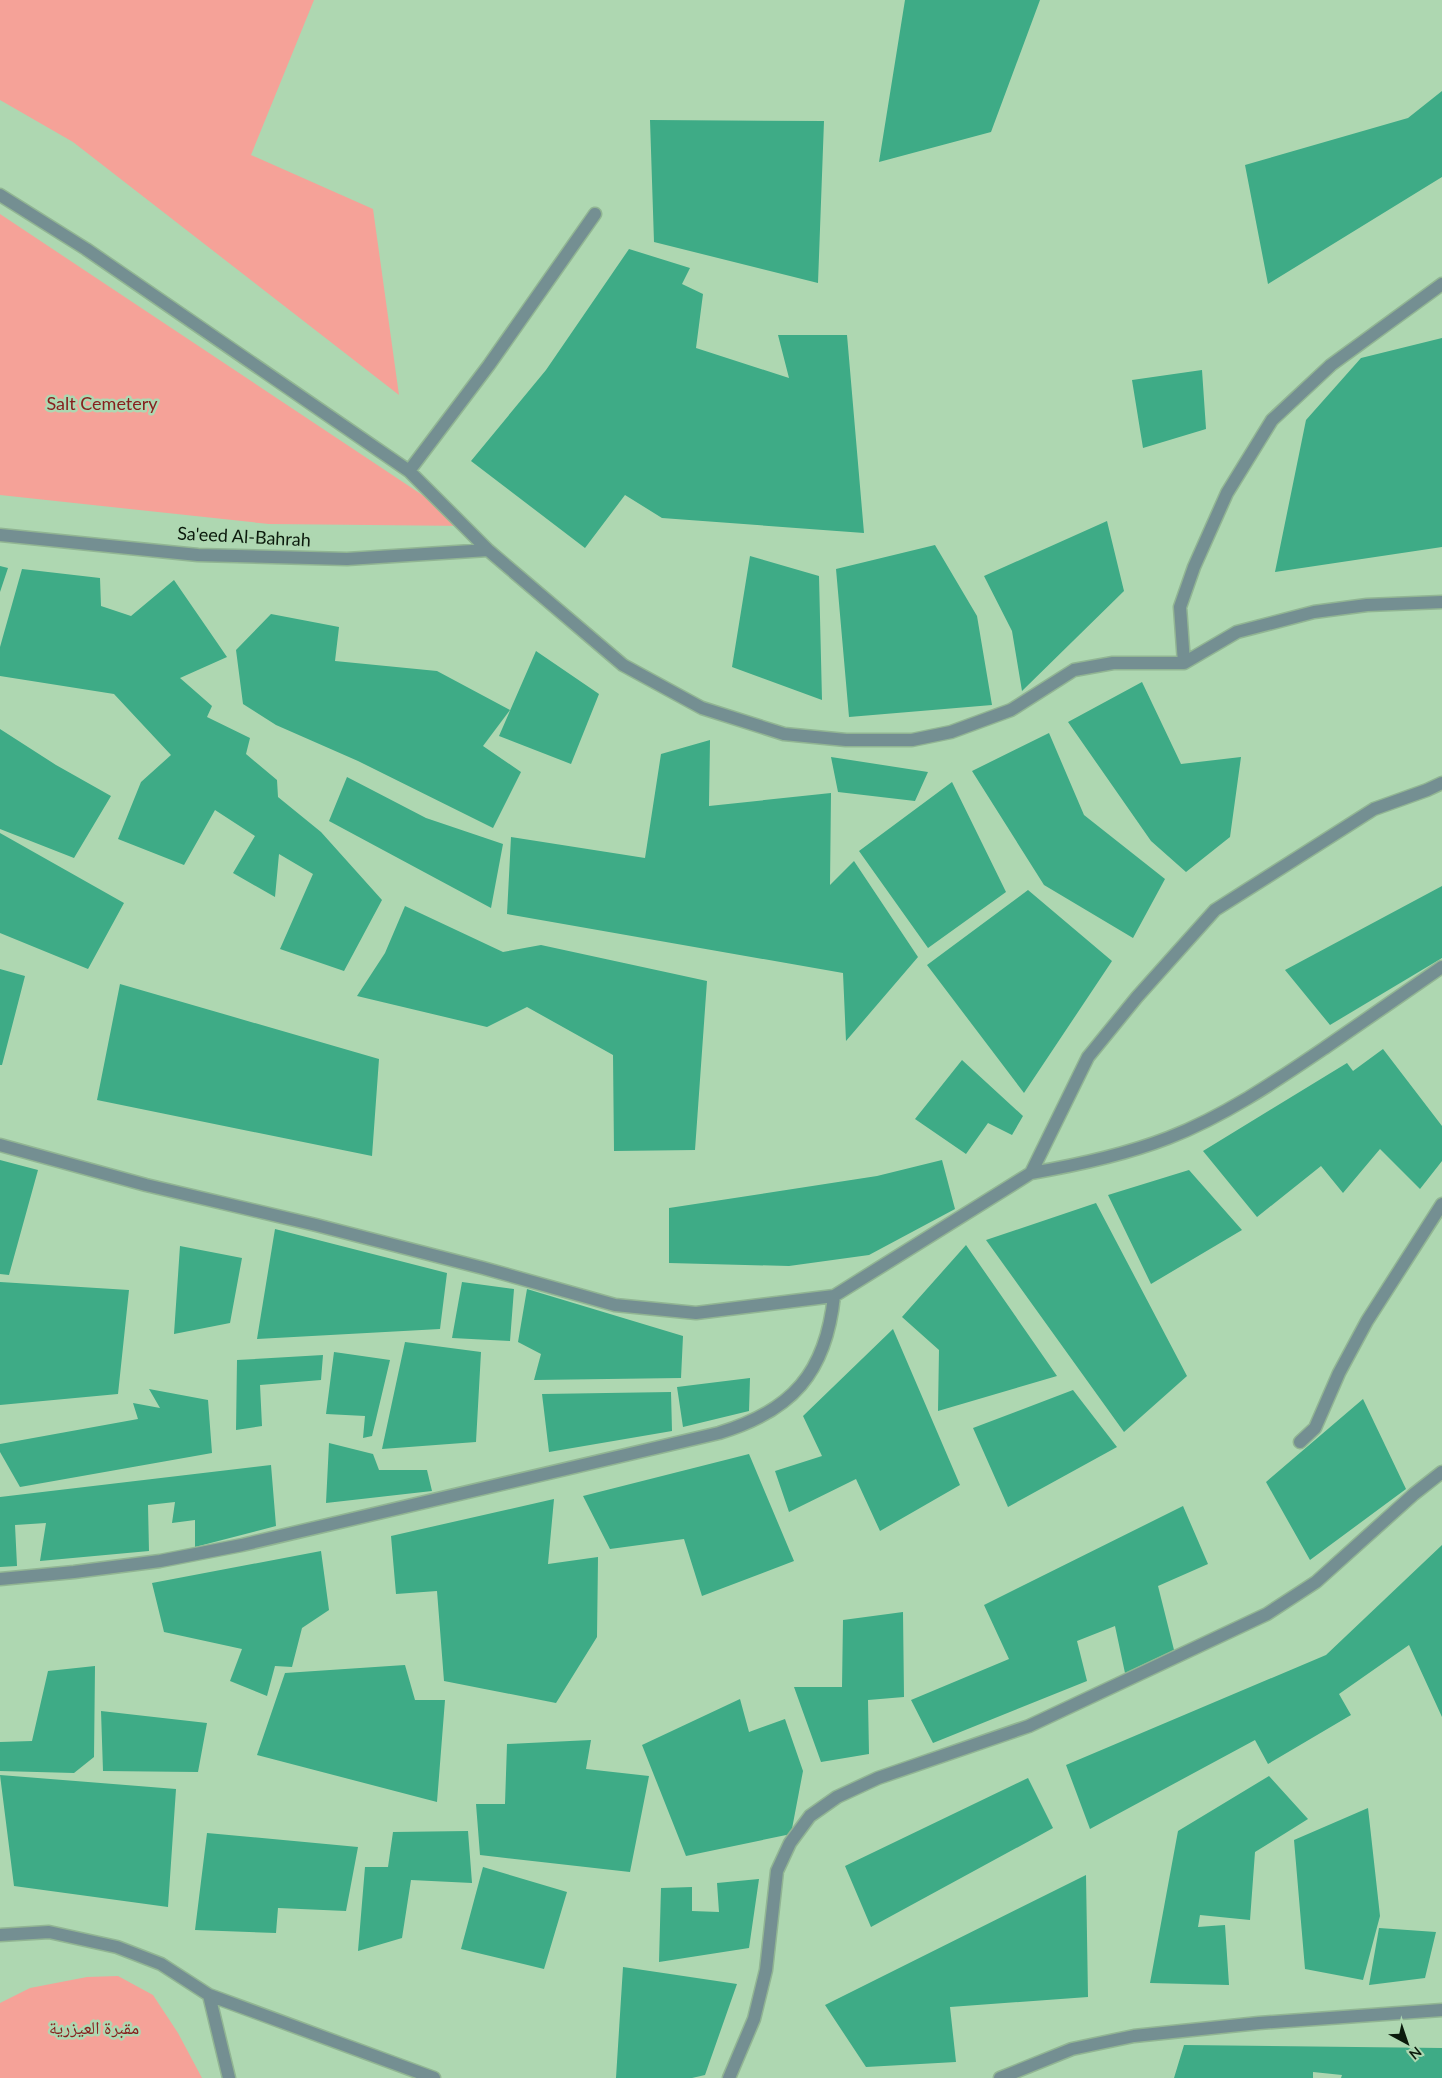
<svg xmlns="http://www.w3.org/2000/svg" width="1442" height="2078" viewBox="0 0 1442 2078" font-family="Lato,'Noto Naskh Arabic',sans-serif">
<rect width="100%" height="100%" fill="#aed7b1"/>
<path fill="#f5a298" d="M0,0H314L251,155L373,209L399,395L73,142L0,100Z
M0,214L469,526L269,524L0,495Z
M118,1976L153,1995L178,2033L202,2078H0V2003L30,1988L87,1977Z"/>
<path fill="#3eab86" d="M905,0H1040L991,132L879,162Z
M1442,91V177L1268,284L1245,165L1408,118Z
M650,120L824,121L818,283L654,242Z
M629,249L690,268L682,284L703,294L696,348L789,378L778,335H847L864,533L662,518L625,495L585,548L471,461L546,370Z
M1442,338V547L1275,572L1306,420L1361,358Z
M1202,370L1206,429L1143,448L1132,380Z
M1107,521L1124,591L1022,691L1012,631L984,576Z
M935,545L977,616L992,705L849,717L836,569Z
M750,556L819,576L822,700L732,667Z
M0,566L8,568L0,592Z
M22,569L100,578L101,606L131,616L174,580L227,657L180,678L212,706L207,717L250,738L246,754L277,780L278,797L321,832L382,900L344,971L280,949L313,874L279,854L275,897L233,873L255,836L215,810L184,865L118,839L141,782L171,755L114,694L0,676V647Z
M271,614L339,627L335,661L437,671L510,710L483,746L521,772L493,828L358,761L276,725L243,704L236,650Z
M536,651L599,694L571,764L499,736Z
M1142,682L1181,764L1241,757L1230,837L1186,872L1151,841L1068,722Z
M0,729L56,765L111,796L74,858L0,829Z
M1049,733L1084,815L1165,879L1133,938L1044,885L972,771Z
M710,740L709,806L831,793L830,885L854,861L918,957L846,1041L843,973L507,914L511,837L645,858L661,754Z
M831,757L928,772L915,801L838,792Z
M347,777L426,818L503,844L491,908L329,821Z
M952,782L1006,892L928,948L859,851Z
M0,833L124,903L88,969L0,933Z
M1442,886V958L1330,1025L1285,970Z
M1028,890L1112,961L1024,1093L927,965Z
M405,906L503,952L541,945L707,981L695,1150L614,1151L613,1055L527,1007L487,1027L357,996L385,953Z
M0,969L25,976L2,1065H0Z
M120,984L379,1059L372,1156L97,1100Z
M1383,1049L1442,1126V1161L1420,1189L1380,1149L1343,1193L1321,1166L1257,1217L1203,1151L1347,1063L1353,1071Z
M962,1060L1023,1116L1012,1135L988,1123L966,1154L915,1119Z
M0,1160L38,1170L9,1275L0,1274Z
M942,1160L955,1209L869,1255L789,1266L669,1263V1208L877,1176Z
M1189,1170L1242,1230L1151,1284L1108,1195Z
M1096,1203L1187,1376L1124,1432L986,1240Z
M275,1229L447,1273L440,1329L257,1339Z
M966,1245L1057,1376L938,1411L939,1350L902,1317Z
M180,1246L242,1258L230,1323L174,1334Z
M0,1282L129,1290L118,1394L0,1405Z
M462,1282L514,1289L510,1341L452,1338Z
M527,1289L683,1336L681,1378L534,1380L541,1354L518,1342Z
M893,1329L960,1485L880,1531L856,1479L789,1512L775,1471L822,1456L803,1416Z
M405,1342L481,1352L476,1442L382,1449Z
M334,1352L390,1360L372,1436L363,1438L365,1416L326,1414Z
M323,1355L321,1380L260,1385L262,1426L236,1430L237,1360Z
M750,1378L749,1411L683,1427L677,1387Z
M149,1389L208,1400L212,1453L20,1487L0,1452V1444L138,1419L133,1403L160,1408Z
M1073,1390L1117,1447L1008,1507L973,1428Z
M671,1392L672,1431L549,1452L542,1394Z
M1363,1399L1406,1489L1310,1560L1266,1482Z
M329,1443L373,1454L379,1470H427L432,1491L326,1503Z
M749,1454L794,1561L702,1596L684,1539L610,1549L583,1496Z
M271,1465L276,1526L195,1547V1520L172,1523L175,1502L148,1505L149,1551L40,1561L46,1523L15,1525L17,1566L0,1567V1497Z
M554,1499L548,1564L598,1557L597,1637L556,1703L444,1681L437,1591L396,1594L391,1536Z
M1183,1506L1208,1564L1158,1586L1174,1650L1125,1673L1115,1626L1077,1641L1087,1681L933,1743L911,1700L1009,1659L984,1605Z
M1442,1545V1717L1409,1645L1339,1694L1351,1715L1268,1764L1255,1740L1090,1829L1066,1765L1326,1655Z
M321,1551L329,1610L302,1628L292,1667L275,1666L267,1696L230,1681L242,1649L164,1632L152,1583Z
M903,1612L904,1697L868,1700L869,1754L821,1762L794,1687H842L843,1620Z
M405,1665L415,1700H445L437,1802L257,1755L285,1673Z
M95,1666L94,1757L74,1773L0,1771V1742L32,1741L48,1671Z
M740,1699L749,1732L785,1719L803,1771L791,1834L686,1856L642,1745Z
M101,1711L207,1723L198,1772L103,1771Z
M591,1740L586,1769L649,1776L630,1872L480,1855L476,1804H505L507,1744Z
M0,1775L176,1789L168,1907L14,1886Z
M1269,1776L1308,1819L1255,1852L1250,1920L1200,1915L1198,1927L1225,1925L1229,1985L1150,1983L1178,1831Z
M1028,1778L1053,1828L871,1927L845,1866Z
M1368,1808L1380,1916L1363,1980L1305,1969L1294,1840Z
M468,1831L472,1883L411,1880L402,1938L358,1951L365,1867H388L393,1832Z
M207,1833L358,1847L346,1911L278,1908L276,1933L195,1930Z
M483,1867L567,1892L544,1969L461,1949Z
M1086,1875L1088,1997L950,2007L956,2062L866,2067L825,2005Z
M759,1879L749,1948L659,1962L661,1888L692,1887V1911L719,1912L717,1883Z
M1379,1928L1436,1932L1425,1978L1369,1985Z
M623,1967L737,1984L705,2075L692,2078H616Z
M1184,2045L1442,2048V2078H1341L1342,2075L1313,2072V2078H1174Z"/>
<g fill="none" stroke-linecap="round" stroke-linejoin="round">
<defs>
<path id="minor" d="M0,195L86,249L409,471L488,550L623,665L702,708L784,734L846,740H912L951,732L1011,710L1074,670L1113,663H1184L1237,632L1314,612L1367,605L1442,602
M409,471L489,365L595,214
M0,535L198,555L347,559L488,550
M1184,663L1180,607L1194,567L1227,493L1272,420L1331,365L1442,284
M0,1145L146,1185L316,1225L483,1268L615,1305L696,1313L834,1296L1031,1173L1088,1057L1137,997L1215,910L1374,809L1427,790L1442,783
M1031,1173C1078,1165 1124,1155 1168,1138C1225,1116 1276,1081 1326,1047C1365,1020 1403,994 1442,967
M1300,1442L1315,1428L1339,1373L1367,1321L1442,1204
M0,1579L74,1572L160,1561L242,1545L719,1433C792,1411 826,1373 834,1296
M0,1935L49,1932L117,1947L161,1964L209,1995L434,2078
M209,1995L229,2078
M729,2078L754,2019L766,1970L777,1871L790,1843L810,1816L837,1797L878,1778L1029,1726L1267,1614L1316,1582L1414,1494L1442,1472
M1000,2078L1072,2049L1134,2036L1259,2023L1442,2010"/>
</defs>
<use href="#minor" stroke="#91b593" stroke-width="15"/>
<use href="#minor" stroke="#748f92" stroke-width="12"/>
</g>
<g text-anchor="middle" stroke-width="5" stroke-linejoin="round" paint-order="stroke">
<g font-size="18" fill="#87201e" stroke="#aed7b1">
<text x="102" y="410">Salt Cemetery</text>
<text x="94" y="2034">مقبرة العيزرية</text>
</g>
<g font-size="18" fill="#0b1a0c" stroke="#aed7b1">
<text transform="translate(244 537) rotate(3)" y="6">Sa'eed Al-Bahrah</text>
</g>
</g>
<g transform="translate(1407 2043) rotate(140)" stroke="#aed7b1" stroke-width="4" paint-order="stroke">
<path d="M0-4L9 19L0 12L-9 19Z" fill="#0b1a0c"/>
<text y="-8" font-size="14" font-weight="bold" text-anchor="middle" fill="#0b1a0c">N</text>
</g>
</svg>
